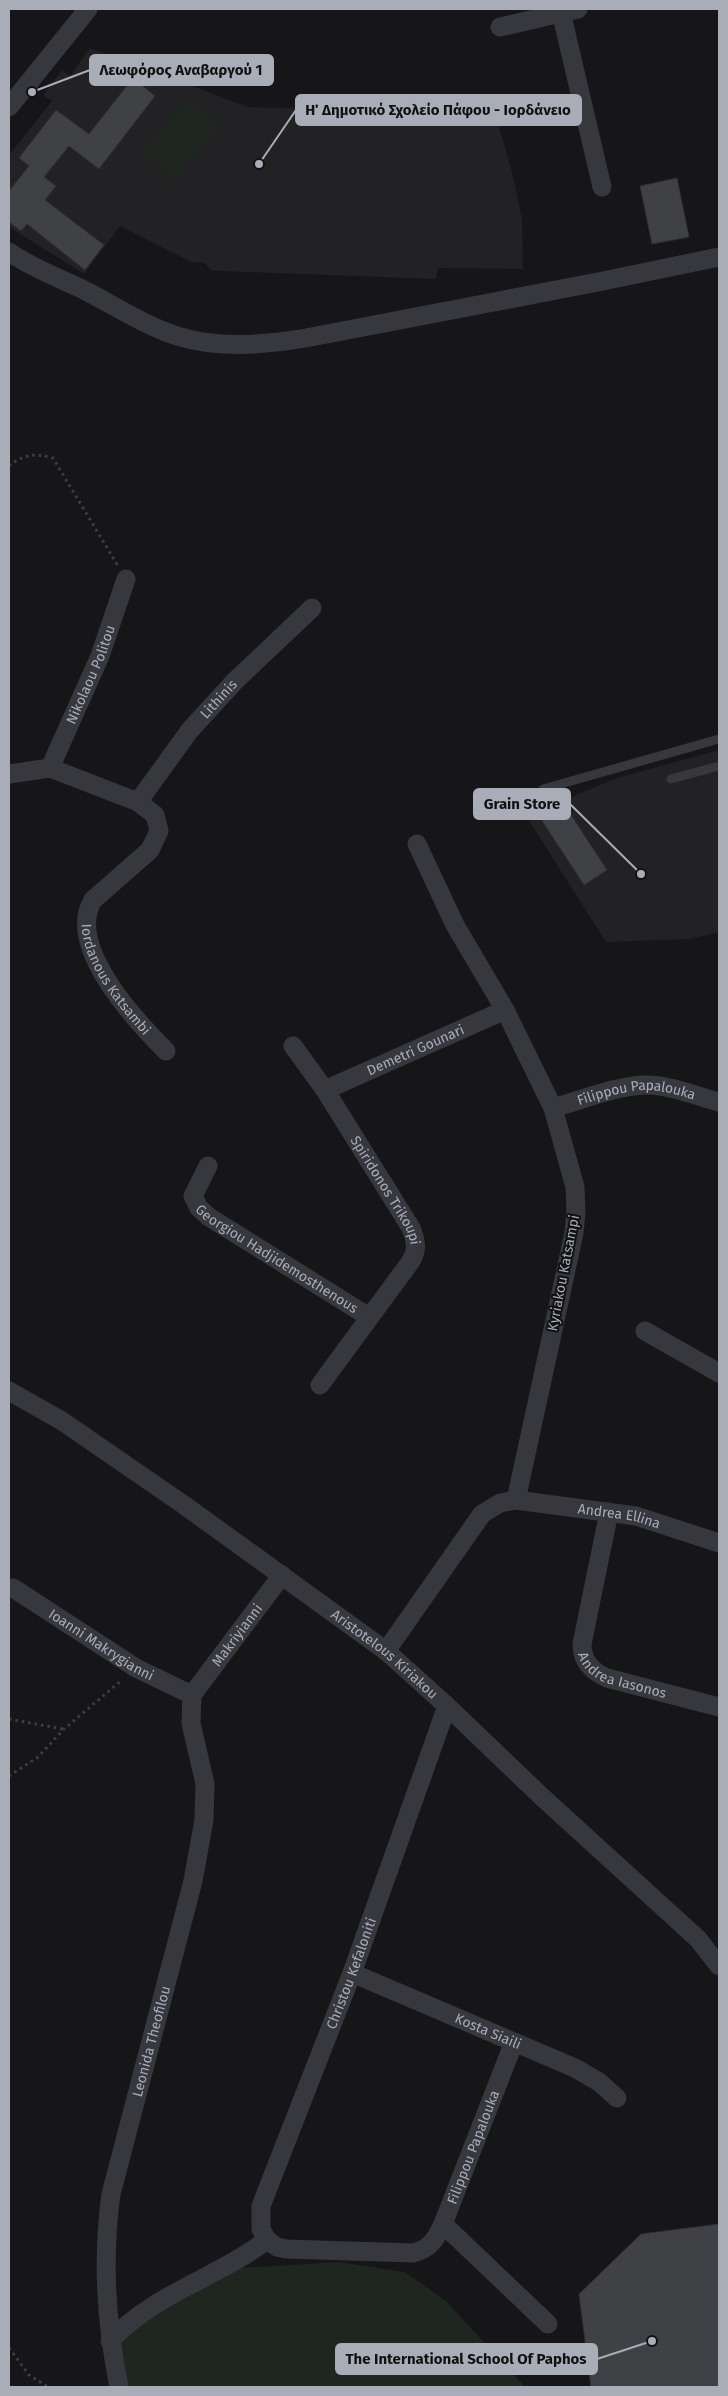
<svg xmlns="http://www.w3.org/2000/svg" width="728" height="2396" viewBox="0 0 728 2396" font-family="'Fira Sans',sans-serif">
<rect width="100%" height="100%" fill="#161618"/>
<path fill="#222225" d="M90,48L248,107L464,113L496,117L512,172L522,219L523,269L438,268L436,279L221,271L211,270L205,263L191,262L120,226L84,274L9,227V155L52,101L43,95L62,70L70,76Z
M719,750V932L690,939L606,942L526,816L617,778Z"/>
<path fill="#1e261f" d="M188,98L221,125L175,180L142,153Z
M338,2262L405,2272L446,2301L525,2387H126L117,2340L147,2317L240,2268Z"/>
<path fill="#404145" stroke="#303034" d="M133,78L155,96L99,169L69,146L44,177L56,186L45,200L104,245L85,270L27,224L21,231L9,222V191L29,166L19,158L56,110L89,134Z
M677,178L689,237L652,244L640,186Z
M562,801L607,870L584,885L539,816Z
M719,2224V2387H591L579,2294L641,2234Z"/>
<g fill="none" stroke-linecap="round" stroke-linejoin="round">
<path stroke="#3d3f44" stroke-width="3" stroke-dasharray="2.5 4" stroke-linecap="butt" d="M9,466C24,454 35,453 53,458L118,566
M9,1719L63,1729
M9,1776L38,1757L64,1729L122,1680
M9,2348L29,2375L48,2387"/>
<path stroke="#37383d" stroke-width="9" d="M671,779L719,766
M543,789L719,739"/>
<g stroke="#37383d" stroke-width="19">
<path d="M561,12L602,187"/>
<path d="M500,27L578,9"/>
<path d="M9,107L88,9"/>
<path d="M9,252C32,268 59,278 84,290C115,306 144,325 177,336C219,349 264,345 306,338L603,281L719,257"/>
<path id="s1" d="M50,768L100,656L126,579"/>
<path id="s2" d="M9,774L50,768L138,802L155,815L159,831L150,850L93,900C65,946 136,1021 166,1051"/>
<path id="s3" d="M138,802L190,730L234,682L312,608"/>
<path d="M417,844L455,925L505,1010L553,1108L575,1187L576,1212L574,1233L516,1500"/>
<path id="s4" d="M293,1046L325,1090L411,1228C416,1241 418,1249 411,1261L320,1385"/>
<path id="s5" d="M325,1090L505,1010"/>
<path id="s6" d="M553,1108C582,1100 613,1087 643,1085C668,1084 696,1096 719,1102"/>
<path id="s7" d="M208,1166L193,1196L199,1208L209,1217L369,1317"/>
<path d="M645,1331L719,1373"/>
<path id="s8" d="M9,1391L62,1421L184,1505L386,1651L447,1706L541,1796L698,1939L719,1966"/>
<path id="s9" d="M609,1512L582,1644C582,1662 592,1671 607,1678L719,1707"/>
<path id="s10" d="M13,1588L136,1668L192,1695"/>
<path id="s11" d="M386,1651L482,1514L500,1503L516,1500L636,1516L719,1543"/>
<path id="s12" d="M192,1695L282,1575"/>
<path id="s13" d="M352,1973L575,2068L599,2082L617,2098"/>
<path d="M443,2224L548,2324"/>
<path id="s14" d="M267,2240L261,2229V2206L352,1973L447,1706"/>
<path id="s15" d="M110,2341C153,2294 217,2278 267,2240L277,2247L286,2249L413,2253C430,2249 436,2239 443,2224L514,2042"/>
<path id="s16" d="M119,2387C106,2323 102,2259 111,2194L193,1881L204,1820L205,1784L191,1723L192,1695"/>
</g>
</g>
<g text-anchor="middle" stroke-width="4" stroke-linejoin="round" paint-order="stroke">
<g font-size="14" fill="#a8adb8" stroke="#111113">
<text dy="5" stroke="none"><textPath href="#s1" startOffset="102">Nikolaou Politou</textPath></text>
<text dy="5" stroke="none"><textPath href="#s3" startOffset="131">Lithinis</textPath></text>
<text dy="5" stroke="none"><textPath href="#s2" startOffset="359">Iordanous Katsambi</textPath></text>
<text dy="5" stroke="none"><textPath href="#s5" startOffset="99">Demetri Gounari</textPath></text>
<text dy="5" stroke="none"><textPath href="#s6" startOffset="86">Filippou Papalouka</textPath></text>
<text dy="5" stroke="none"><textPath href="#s4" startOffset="172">Spiridonos Trikoupi</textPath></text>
<text dy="5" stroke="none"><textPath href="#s7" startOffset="140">Georgiou Hadjidemosthenous</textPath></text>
<text transform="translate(563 1273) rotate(-79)" y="5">Kyriakou Katsampi</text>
<text dy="5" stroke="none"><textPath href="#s11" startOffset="309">Andrea Ellina</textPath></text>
<text dy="5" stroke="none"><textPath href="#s12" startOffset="75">Makriyianni</textPath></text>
<text dy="5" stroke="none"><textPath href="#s10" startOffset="105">Ioanni Makrygianni</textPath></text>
<text dy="5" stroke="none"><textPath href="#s8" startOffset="459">Aristotelous Kiriakou</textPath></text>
<text dy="5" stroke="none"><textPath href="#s9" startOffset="192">Andrea Iasonos</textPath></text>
<text dy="5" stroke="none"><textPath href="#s14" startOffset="285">Christou Kefaloniti</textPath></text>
<text dy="5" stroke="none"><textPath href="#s13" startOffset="148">Kosta Siaili</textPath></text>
<text dy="5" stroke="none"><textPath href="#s16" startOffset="352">Leonida Theofilou</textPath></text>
<text dy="5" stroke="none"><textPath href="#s15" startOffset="462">Filippou Papalouka</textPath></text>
</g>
</g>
<path fill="none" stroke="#a8adb8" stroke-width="2" d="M32 92L90 70M259 164L296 110M641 874L570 804M652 2341L597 2359"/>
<g fill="#a8adb8" stroke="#111113" stroke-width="2">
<circle cx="32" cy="92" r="5"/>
<circle cx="259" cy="164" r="5"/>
<circle cx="641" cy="874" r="5"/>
<circle cx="652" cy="2341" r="5"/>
</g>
<g fill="#a8adb8" stroke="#a8adb8" stroke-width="2">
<rect x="90" y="55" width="183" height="30" rx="5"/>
<rect x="296" y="95" width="285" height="30" rx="5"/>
<rect x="474" y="789" width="96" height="30" rx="5"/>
<rect x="336" y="2344" width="261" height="30" rx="5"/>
</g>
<g font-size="15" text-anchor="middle" font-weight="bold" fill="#111">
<text x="181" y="75">Λεωφόρος Αναβαργού 1</text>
<text x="438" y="115">Η΄ Δημοτικό Σχολείο Πάφου - Ιορδάνειο</text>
<text x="522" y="809">Grain Store</text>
<text x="466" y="2364">The International School Of Paphos</text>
</g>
<rect width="728" height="2396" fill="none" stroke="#a8adb8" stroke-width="20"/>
</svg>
